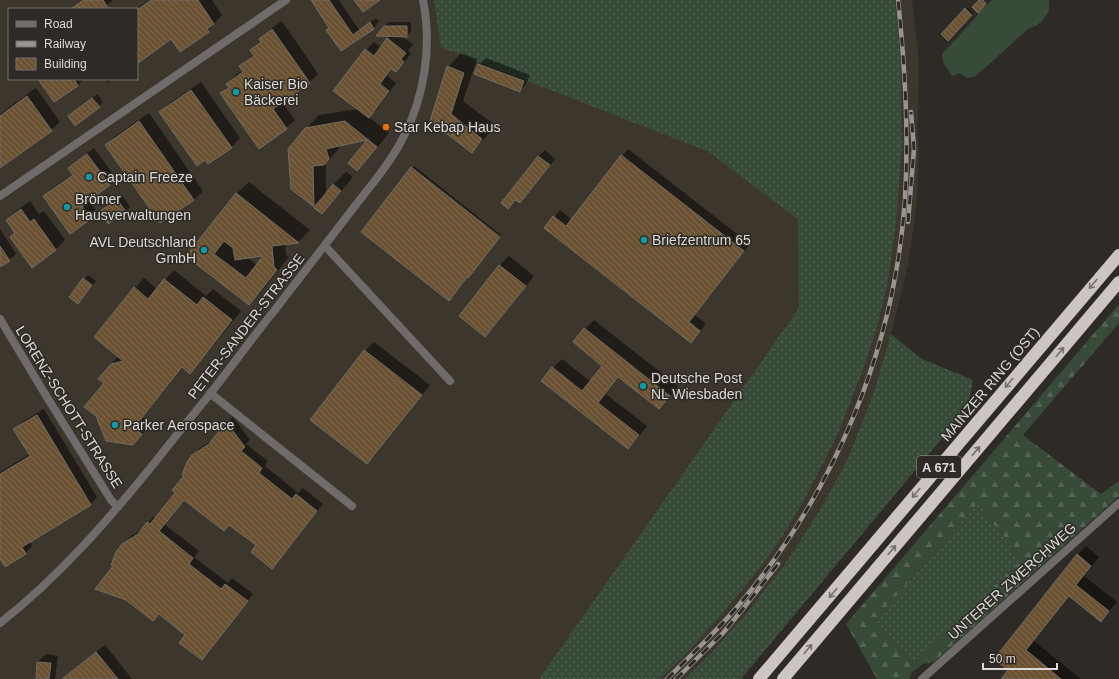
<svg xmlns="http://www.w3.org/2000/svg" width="1119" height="679" viewBox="0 0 1119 679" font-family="Helvetica,sans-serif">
<defs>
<pattern id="grass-dots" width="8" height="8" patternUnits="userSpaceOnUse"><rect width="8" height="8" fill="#384a38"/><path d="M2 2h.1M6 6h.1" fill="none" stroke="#546454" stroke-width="1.8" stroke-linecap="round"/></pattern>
<pattern id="forest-firs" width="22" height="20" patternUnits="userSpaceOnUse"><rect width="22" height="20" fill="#384a38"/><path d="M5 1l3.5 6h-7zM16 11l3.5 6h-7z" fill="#546454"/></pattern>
<pattern id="building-back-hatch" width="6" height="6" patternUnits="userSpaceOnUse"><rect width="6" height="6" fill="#6a5232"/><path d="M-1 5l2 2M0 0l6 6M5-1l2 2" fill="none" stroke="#7f6a4f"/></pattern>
</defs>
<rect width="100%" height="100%" fill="#2e2a25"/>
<path fill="#3d362c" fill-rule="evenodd" d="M0,0H835L836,311L623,679H0ZM9,9H137V79H9Z
M895,0H912L919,61L918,122L917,126L919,150L917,202L908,265L891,334L872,397L848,458L820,510L785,564L766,589L746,614L712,652L685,679H660L685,655L718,619L756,573L779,542L806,497L838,434L863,370L877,328L888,282L896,225L902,148L901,63Z"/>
<path fill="url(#grass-dots)" d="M434,0H895L901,63L902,148L896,225L888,282L877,328L863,370L838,434L806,497L779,542L756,573L718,619L685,655L660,679H539L799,308L798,219L709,152L441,47Z
M891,334L920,358L973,380L968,407L741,679H685L712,652L746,614L785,564L820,510L848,458L872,397Z
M978,503L1021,560L914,665L875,620Z"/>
<path fill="url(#forest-firs)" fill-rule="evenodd" d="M1119,304V323L1023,435L1101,494L1119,481V496L934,662L923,664L911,673L910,679H877L846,624ZM978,503L1021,560L914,665L875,620Z"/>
<path fill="#384a38" d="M992,0H1049V11L1043,20L1036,26L1028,29L975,77L967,78L960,73L952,76L943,62L942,54L976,17L978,13Z"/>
<path fill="#0007" fill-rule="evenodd" d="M81,0H113L102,9H68Z
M149,0H212L222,15L208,31L172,38L137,62V9H136Z
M314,0H339L359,30L376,18L379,22L374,28L342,50L330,27Z
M967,7L973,13L948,40L942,34Z
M282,21L318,74L309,83L282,102L295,120L286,128L222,94L229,86L228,84L236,75L243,70L241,66L254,54L251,50L261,41L260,39L269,30Z
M389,22H411V31L407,36H401L413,44L408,51L411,53L404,63L396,71L392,69L387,76L396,83L377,109L369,117L389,133L370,156L357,169L350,163L370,138L341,145L337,151L326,162V194L333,185L346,172L353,177L335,199L322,213L321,200L320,199L313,206L306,129L319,115L358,109L335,91L366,50L374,42L381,47L391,35L384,26Z
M461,53L477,59L463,101L495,125L485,138L472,151L431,121L448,67Z
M486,58L530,75L526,84L520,91L479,65Z
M39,79H84L78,85L54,101Z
M105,79H113L108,83Z
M201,82L240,138L231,147L161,112L170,103Z
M36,88L60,122L51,130L0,167V114Z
M97,94L103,102L99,106L74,112Z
M149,113L203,191L194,200L106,145L115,136Z
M94,148L116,178L109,185L88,200L97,212L90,218L44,196L51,189L73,174L69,168L76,162Z
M628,149L750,244L695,315L706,324L691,341L554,217L560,210L572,220L622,156Z
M545,150L555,159L526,196L520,202L516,199L502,203L539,156Z
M414,166L501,235L450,297L362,231Z
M249,182L310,230L298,242L285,244L286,255L289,257L261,292L249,304L188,256L236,194ZM265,255L257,265L247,257Z
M122,195L130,207L109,223L101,212Z
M30,201L39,214L44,211L65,240L56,249L32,266L16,232L7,220L16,211Z
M0,229L16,254L9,260L0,266Z
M509,256L534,276L494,327L485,336L460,316L500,265Z
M174,270L206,296L213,289L241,311L199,363L190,372L183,367L143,418L150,424L142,434L133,444L106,383L111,364L119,356L135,288L144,278L157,289Z
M88,275L96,281L78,303L84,279Z
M594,320L678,386L668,399L659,408L619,377L606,394L647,426L637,439L628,448L553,368L562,359L591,382L604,365L585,329Z
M374,342L430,385L376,454L367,463L311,419L365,351Z
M44,409L97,497L91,504L29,541L32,546L26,553L0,557V472L30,454L15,429L22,422Z
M233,417L250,440L246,444L268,461L265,466L298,493L303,488L323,504L278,561L230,524L184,499L164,524L199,551L194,557L228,583L232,578L253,594L208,653L202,659L186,635L115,566L123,544L130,537L143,529L154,516L156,518L176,493L185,476L193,455L200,448L214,439L226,423Z
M1086,546L1099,557L1084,576L1117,602L1101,620L1070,596L1034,641L1081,679H1002L1009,670L1077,555Z
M105,645L132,679H61Z
M46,654L58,656L55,679H37L38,662Z"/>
<path fill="url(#building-back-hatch)" stroke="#706c66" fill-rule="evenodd" d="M83,0H103L109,9H70Z
M151,0H198L214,24L207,29L209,32L180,52L171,39L137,64V10Z
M311,0H329L353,35L370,22L374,29L341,51L326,30L329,28Z
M354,0H380L363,12Z
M979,0H983L986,4L978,13L972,7Z
M965,8L972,15L948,41L941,34Z
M384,26H407V37L376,36Z
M272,29L310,83L273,109L287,129L259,149L220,93L229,88L226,84L243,72L239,66L254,56L250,50L261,42L259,39Z
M387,38L406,53L401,59L404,62L396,72L391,69L380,84L389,91L369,118L333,91L365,49L374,56Z
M478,64L524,81L520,92L474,74Z
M447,66L464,73L451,114L482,139L472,153L430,121Z
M38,79H74L78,86L54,102Z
M191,90L232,148L208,164L205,160L197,166L159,112Z
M27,96L52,131L0,168V116Z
M92,98L100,107L75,126L68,116Z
M139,121L194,200L160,223L105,145Z
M345,121L377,147L357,171L348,163L367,140L326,149L329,159L324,165L313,166L314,207L291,189L288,149L305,128Z
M87,154L110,185L82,206L91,219L70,234L43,196L73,175L68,168Z
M621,155L744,251L689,322L700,331L691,343L544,228L553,216L566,226Z
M538,156L550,165L520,203L515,200L508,209L501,203Z
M411,167L500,237L468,278L467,277L449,301L361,232Z
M333,184L341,191L322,214L314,208Z
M236,193L299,243L272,246L274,267L277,270L249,305L186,256ZM224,241L233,248L235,260L263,256L246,278L214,254Z
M117,199L126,212L108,224L99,212Z
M21,209L30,222L34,219L56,250L32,268L10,237L15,233L6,220Z
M0,246L10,261L0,267Z
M499,265L526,286L485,337L459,316Z
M83,278L92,285L78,304L69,297Z
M164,279L197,305L203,297L232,320L190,374L182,367L134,428L142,434L133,445L106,441L96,416L84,407L104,383L98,379L111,364L123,361L94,337L134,287L148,299Z
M584,328L670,396L659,409L618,377L598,403L639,435L628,449L541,381L552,367L582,391L602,366L573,342Z
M364,350L422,395L367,464L310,420Z
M37,415L91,505L22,547L26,554L5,567L0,559V474L30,456L13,429Z
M226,422L245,447L241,451L262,468L259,473L292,499L296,494L317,511L272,569L251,552L256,545L229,525L224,531L184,500L159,531L193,558L189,564L221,589L225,584L248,601L202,660L179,643L185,635L159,614L153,621L126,600L95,589L113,566L111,565L116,552L122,544L138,534L147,522L150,524L175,493L172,490L184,476L182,475L187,462L192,455L209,444Z
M1077,554L1091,566L1076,585L1109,611L1101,622L1069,596L1026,650L1061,679H1001L1008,670L994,659Z
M96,652L118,679H62Z
M37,662L51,663L49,679H36Z"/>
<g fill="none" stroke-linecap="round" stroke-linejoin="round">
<path stroke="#6e6b6a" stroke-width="8" d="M0,196L286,0
M325,246L450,381
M0,319L45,394L111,500L118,507
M210,393L352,506
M0,623C60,576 109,519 156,461C174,438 192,416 210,394C232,366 252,338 274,311C301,276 328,241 355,206C372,184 391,162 404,136C425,95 432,45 423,0
M922,679L1119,503"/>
<path stroke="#cdc5c2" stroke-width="12" d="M759,679L1119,255
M783,679L1119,282"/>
<defs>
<path id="rail" d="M908,222L914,149L911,112
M667,679C691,655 716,632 738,606C834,493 895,348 905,199C909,133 905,66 898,0
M676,679L723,633L742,610L778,564"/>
</defs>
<use href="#rail" stroke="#989591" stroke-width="4.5"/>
<use href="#rail" stroke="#2e2a25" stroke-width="3" stroke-dasharray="9" stroke-linecap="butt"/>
</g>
<defs><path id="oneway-shaft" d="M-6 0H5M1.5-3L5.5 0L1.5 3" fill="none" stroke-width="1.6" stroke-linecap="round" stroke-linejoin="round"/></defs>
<g stroke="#76706c">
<use href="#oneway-shaft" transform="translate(1093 284) rotate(130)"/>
<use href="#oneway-shaft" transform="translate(1060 352) rotate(-50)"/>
<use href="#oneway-shaft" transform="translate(1009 383) rotate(130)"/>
<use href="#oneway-shaft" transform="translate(976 451) rotate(-50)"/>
<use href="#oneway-shaft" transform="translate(916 493) rotate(130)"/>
<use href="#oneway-shaft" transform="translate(892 550) rotate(-50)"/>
<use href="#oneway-shaft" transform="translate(833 593) rotate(130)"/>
<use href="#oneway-shaft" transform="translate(808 649) rotate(-50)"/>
</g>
<g fill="#0f9aa8" stroke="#2e2a25" stroke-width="1.5">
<circle cx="236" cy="92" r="4"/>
<circle cx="89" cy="177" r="4"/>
<circle cx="67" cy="207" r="4"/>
<circle cx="644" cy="240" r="4"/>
<circle cx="204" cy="250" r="4"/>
<circle cx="643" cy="386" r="4"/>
<circle cx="115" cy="425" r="4"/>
</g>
<circle fill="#e8710a" stroke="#2e2a25" stroke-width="1.5" cx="386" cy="127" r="4"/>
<g text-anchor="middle" stroke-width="3" stroke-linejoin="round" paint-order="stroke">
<rect fill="#2e2a25" stroke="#a8a6a2" stroke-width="1" x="917" y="456" width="44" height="22" rx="3"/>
<g font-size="13" font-weight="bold" fill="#dddbd8">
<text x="939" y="472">A 671</text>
</g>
<g font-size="14" fill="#dddbd8" stroke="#2e2a25" text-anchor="start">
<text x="244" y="89">Kaiser Bio<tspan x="244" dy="16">Bäckerei</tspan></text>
<text x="394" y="132">Star Kebap Haus</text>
<text x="97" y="182">Captain Freeze</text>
<text x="75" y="204">Brömer<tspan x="75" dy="16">Hausverwaltungen</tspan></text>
<text x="652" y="245">Briefzentrum 65</text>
<text x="196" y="247" text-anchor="end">AVL Deutschland<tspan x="196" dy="16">GmbH</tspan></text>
<text x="651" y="383">Deutsche Post<tspan x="651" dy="16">NL Wiesbaden</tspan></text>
<text x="123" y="430">Parker Aerospace</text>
</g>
<g font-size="14" fill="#dddbd8" stroke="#2e2a25">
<text transform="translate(246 326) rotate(-52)" y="5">PETER-SANDER-STRASSE</text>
<text transform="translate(990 384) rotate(-50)" y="5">MAINZER RING (OST)</text>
<text transform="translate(69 407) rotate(58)" y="5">LORENZ-SCHOTT-STRASSE</text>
<text transform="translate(1012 581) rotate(-42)" y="5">UNTERER ZWERCHWEG</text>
</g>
</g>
<rect x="8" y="8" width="130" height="72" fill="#2e2a25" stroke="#74716d"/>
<rect x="16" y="21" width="20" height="6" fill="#6e6b6a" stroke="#74716d"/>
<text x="44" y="28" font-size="12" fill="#dddbd8">Road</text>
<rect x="16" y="41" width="20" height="6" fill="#989591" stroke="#74716d"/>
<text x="44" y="48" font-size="12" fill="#dddbd8">Railway</text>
<rect x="16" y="58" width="20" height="12" fill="url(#building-back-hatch)" stroke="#74716d"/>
<text x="44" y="68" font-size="12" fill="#dddbd8">Building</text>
<path d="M983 663v6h74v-6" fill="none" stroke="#dddbd8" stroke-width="2"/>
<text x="989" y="663" font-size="12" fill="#dddbd8" stroke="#2e2a25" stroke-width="3" paint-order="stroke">50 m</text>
</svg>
